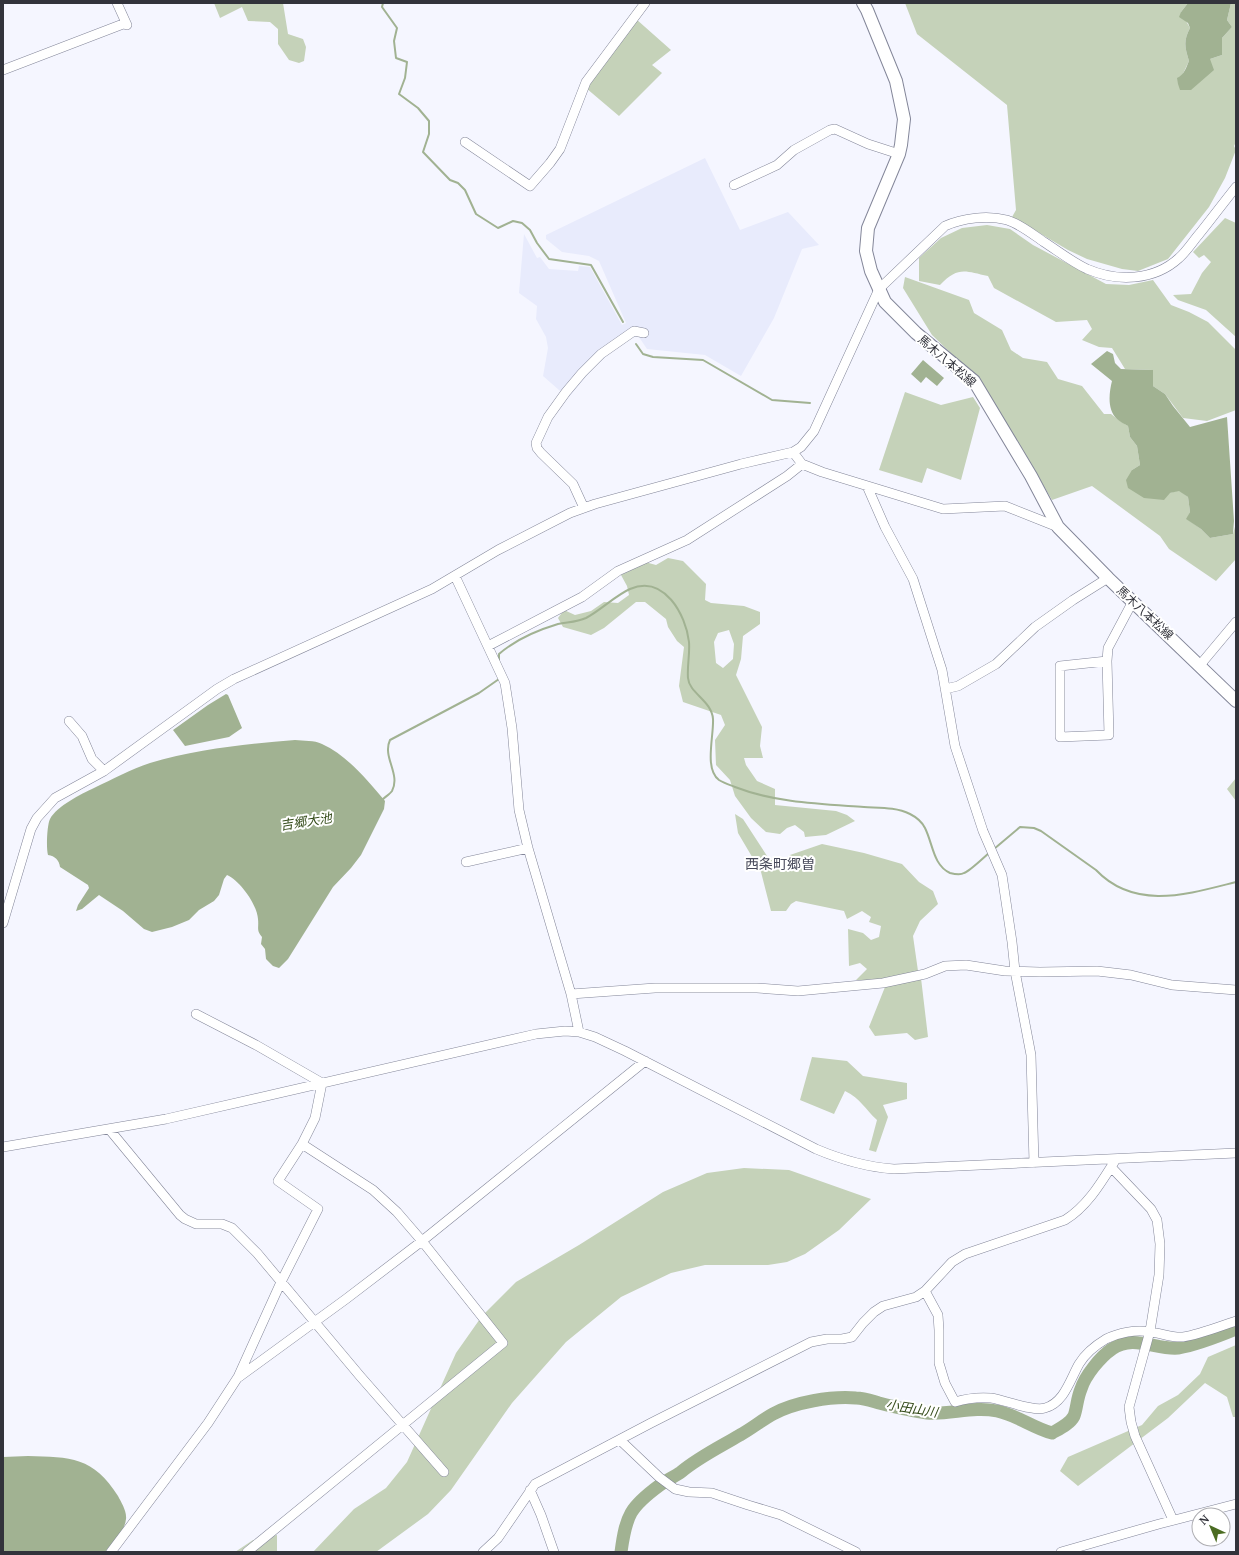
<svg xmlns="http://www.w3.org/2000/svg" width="1239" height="1555" viewBox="0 0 1239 1555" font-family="'Noto Serif','Noto Sans JP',serif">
<rect width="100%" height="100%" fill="#f5f6ff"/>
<path fill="#e8ebfc" d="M705,158L740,230L788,212L819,245L802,249L774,318L741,376L705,355L647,349L639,337L635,335L609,354L594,367L569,397L559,390L543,376L548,348L546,337L536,319L537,306L519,293L524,234L537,258L540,257L549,269L578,271L579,266L590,267L622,325L626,323L599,261L589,256L562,252L546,239V235Z"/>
<path fill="#c5d2b9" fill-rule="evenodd" d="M214,3H283L288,34L303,39L306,47L304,61L299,63L289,60L278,44V29L270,22L248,21L242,7L220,18Z
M905,3H1188L1181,12L1190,28C1183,41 1185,48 1189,61L1178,84L1210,59L1222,55V38L1232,27L1227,20L1231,3H1236V142L1234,146L1236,150L1225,178L1209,207L1168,259L1138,271L1122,269L1087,259L1068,250L1012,217L1016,210L1007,105L917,34Z
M636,19L671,50L652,65L662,73L619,116L586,88Z
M1225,218L1236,223V337L1206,310L1178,300L1173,295L1191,294L1202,273L1211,262L1204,255L1199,258L1193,252Z
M987,225L1010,229L1033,245L1106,284L1129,285L1153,280L1171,305L1189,312L1208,322L1236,350V410L1207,421L1183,418L1165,394L1153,386V370L1125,369L1112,348L1099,347L1082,340L1092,329L1087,320L1056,322L994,288L988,276C965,271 958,266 940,285L919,281V258L941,238L962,228Z
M905,277L969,300L974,313L1002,330L1011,350L1023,358L1047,362L1058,379L1082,386L1104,414H1111L1116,418L1128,426L1130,437L1137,446L1140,465L1132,470L1170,493L1179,490L1188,497L1190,512L1187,519L1201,529L1210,538L1233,534L1236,523V559L1216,581L1169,549L1160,536L1092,486L1052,500L983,384L932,335L903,288Z
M905,392L941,405L973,397L980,408L961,480L927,468L922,483L879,470Z
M668,558L683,561L706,584L705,600L711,603L744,606L760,612V624L743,636L741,659L736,675L762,727L760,746L763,758H744L746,765L757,781L775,789V805L836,811L847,815L855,821L826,835L805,837L804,832L795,825L787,828L780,834L766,832L751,818L735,796L730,780L716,765L715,740L725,725L721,715L683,702L679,686L684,647L677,641L668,627L666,619L645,602H636L604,628L591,635L563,627L558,618L564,610L575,615L591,611L604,602L618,603L629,595L627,586L621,575L645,562L656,565ZM729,630L734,644L733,659L723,668L716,663L714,642L718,633Z
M1236,778V801L1227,789Z
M735,814L743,819L769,859L780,864L790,855L822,844L864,853L902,864L919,882L933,891L938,904L920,921L913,936L918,971L880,980H856L867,969L860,963L849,966L848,929L863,933L871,940L879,937L881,926L869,922L871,917L862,911L847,919L844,911L796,901L791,904L786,911H771L761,872L738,833Z
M921,978L928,1037L915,1040L907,1033L875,1036L869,1027L885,987Z
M812,1057L847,1061L863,1076L907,1083V1099L883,1105L888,1117L876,1152L869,1150L877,1120C865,1109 861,1099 845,1091L834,1114L800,1100Z
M744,1168L789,1170L871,1199L839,1230L805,1254L787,1262L768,1265H705L671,1273L621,1297L566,1342L512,1403L451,1490L428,1514L376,1552H313L354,1509L386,1488L407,1462L456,1353L482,1316L516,1282L579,1245L663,1192L707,1173Z
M1236,1345V1417H1233L1227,1397L1205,1383L1168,1418L1078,1486L1060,1471L1068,1457L1142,1425L1158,1406L1178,1395L1200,1374L1208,1357Z
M277,1535V1551L276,1552H235L253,1540Z"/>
<path fill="#a1b292" d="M1188,3H1231L1227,20L1232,27L1222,38V55L1210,59L1214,70L1191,90H1180L1178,84L1177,78C1184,75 1186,68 1189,61C1185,48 1183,41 1190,28L1188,23L1179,17L1181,12Z
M1107,351L1113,354L1115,363L1121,369L1153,370V386L1165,394L1173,406L1190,427L1227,417L1234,521L1233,534L1210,538L1201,529L1186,519L1190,512L1188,497L1179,491L1170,493L1164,500L1144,498L1128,488L1126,480L1132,470L1140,465L1137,446L1130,437L1128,426C1125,424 1120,422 1117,419C1107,410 1109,393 1112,381L1091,364Z
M923,360L944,378L937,386L926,377L921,383L911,374Z
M226,694L228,695L242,728L229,737L185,746L173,730L208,705Z
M295,740C304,741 314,740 322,744C348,756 367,780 385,801L384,809L361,855L351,868L333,887L288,959L279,968L273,966L266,959L265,949L261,944L262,937C256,930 259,928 258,919C257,904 240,881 227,875L224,879L219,895L214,901L199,910L189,920L172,927L152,932L144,929L123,911L99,895L82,909L76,911L78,905L89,888L88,885L60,867C59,860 55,856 48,855C46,848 47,825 50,819C57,806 81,794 94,788C113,779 131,769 150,763C198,749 246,744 295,740Z
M28,1456C70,1457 94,1457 118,1496C121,1502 127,1511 126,1519C125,1531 113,1542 105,1552H3V1457Z"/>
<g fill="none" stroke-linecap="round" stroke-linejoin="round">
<path stroke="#a1b292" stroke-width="2" d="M383,3L382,7L397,28L394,41L396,58L407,62L405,78L399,94L418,108L429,121V134L423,152L450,180L458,183L465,190L476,214L498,228L513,221L522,223L530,230L537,243L549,259L591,265L623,322
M636,344L643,354L653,357L703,360L772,400L810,403
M499,660V654C515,640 538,630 558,624C568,622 577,622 586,618C601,610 616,595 630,589C664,574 686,615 689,642C690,654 687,666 688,678C689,693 712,701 713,719C714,736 704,769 719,780C724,783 730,785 735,787C776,803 821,804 864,807C879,808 896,807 910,814C916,817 922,822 925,828C933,844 933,865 950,873C954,874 961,875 964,873C970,871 983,858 989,853
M382,800C385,797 390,794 392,791C401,774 382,757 390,740L479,693L499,679
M994,849L1020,827L1034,828L1041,831L1096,870C1135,911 1188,894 1236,882"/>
<path stroke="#a1b292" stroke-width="13" d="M621,1552C626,1515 630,1507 660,1485C667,1480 674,1477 681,1472C699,1457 720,1447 740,1435C751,1429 762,1420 773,1414C795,1402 831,1396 856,1398C864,1398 872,1401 879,1403C895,1407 911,1411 927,1413C950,1415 973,1406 997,1411C1017,1415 1033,1428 1052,1433C1059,1429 1070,1424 1074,1416C1077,1408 1077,1398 1081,1389C1085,1376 1100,1357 1112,1349C1133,1334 1156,1350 1178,1348C1196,1345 1219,1336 1236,1329"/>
<defs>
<path id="minor" d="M3,70L123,24L127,25L117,3
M465,142L530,186L550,163L560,149L586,82L645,3
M734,185L777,165L794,150L830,130L835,129L868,144L899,154
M793,452L802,464L822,472L943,509L1005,506L1058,527
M867,486L885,527L913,579L942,670L955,746L983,831L1002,875L1012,942L1015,971L1031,1055L1034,1163
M584,508L573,484L541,453L537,448L536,443L548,417L566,392L582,373L601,354L634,331L644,333
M455,576L505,683L512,728L519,810L528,848L571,994L579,1032
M488,646L582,597L618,571L687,540L787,476L802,464
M1107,661L1109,735L1060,737V666Z
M1107,661L1108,648L1133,601
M1200,665L1236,622
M945,689L958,686L996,664L1035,627L1073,600L1108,578
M69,721L82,736L92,759L104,771
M466,862L528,848
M3,923L31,829L37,818L55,798L104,771L217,689L234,679L432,589L498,550L570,513L595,504L741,464L793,452L801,447L814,431L879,289L945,226C963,218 987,215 1007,220C1020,224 1032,234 1044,242C1058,251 1072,262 1087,269C1117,282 1154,281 1179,258C1187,251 1193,241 1200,233C1212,218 1224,202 1236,187
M571,994L655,988H757L798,991L883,983L925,974L945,966L966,965L1005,971L1040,972L1097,971L1131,975L1172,985L1236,990
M109,1129L180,1215L185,1219L196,1224H222L232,1228L257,1253L360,1376L444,1472
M3,1147L166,1119L536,1034L565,1031L579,1032L595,1037L625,1051L816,1149C842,1160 865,1167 894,1169L1236,1153
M1111,1167L1151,1209L1157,1220L1160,1244L1159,1275L1150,1331L1129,1407L1131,1422L1135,1436L1173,1520
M925,1291L938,1315L939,1330V1363L945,1383L955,1402C968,1398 978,1397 991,1398C1005,1400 1033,1412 1045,1408C1064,1403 1070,1380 1079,1364C1085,1354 1096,1345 1106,1339C1118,1333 1136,1329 1150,1332C1162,1333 1171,1338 1183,1337C1198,1335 1221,1326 1236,1321
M239,1377L346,1299L422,1241L645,1061
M620,1440L659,1477L675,1489L689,1492L712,1493L748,1505L781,1515L856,1552
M530,1490L541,1515L554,1552
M111,1552L208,1423L238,1377L281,1282L318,1209L278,1181L302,1144L315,1118L322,1083L256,1045L196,1014
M247,1552L503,1343L422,1241L397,1212L373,1190L302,1144
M483,1552L498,1538L535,1484L651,1423L811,1342L827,1339H842L852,1337L863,1323L874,1312L883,1306L916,1297L925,1291L952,1262L965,1254L1065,1220C1088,1206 1102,1181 1116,1159
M1061,1552L1159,1524L1236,1504"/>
<path id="major" d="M863,3L867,10L896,81L904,119L901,145L899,154L868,228L866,251L871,271L885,302L916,333L974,381L1031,476L1058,527L1108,578L1236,701"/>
</defs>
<use href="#minor" stroke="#838699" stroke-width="10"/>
<use href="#major" stroke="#838699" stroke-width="14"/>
<use href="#minor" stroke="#fff" stroke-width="9"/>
<use href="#major" stroke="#fff" stroke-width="12"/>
</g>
<g text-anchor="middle" stroke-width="4" stroke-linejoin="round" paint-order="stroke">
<g font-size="12" fill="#32333b" stroke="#fff">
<text transform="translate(947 361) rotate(41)" y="4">馬木八本松線</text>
<text transform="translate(1145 613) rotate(43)" y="4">馬木八本松線</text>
</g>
<g font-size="13" font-style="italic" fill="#344b1a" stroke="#fff">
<text transform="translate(306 821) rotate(-9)" y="5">吉郷大池</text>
<text transform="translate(912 1408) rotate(9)" y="5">小田山川</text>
</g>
<g font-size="14" fill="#47495a" stroke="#fff">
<text x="780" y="869">西条町郷曽</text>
</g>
</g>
<rect width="1239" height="1555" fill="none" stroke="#32333b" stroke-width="8"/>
<g transform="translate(1211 1527) rotate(316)"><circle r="19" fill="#ffffff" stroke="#adadb1"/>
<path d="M0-3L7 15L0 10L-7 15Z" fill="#4b6c22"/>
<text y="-6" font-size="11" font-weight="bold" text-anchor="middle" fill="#32333b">N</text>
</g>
</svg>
